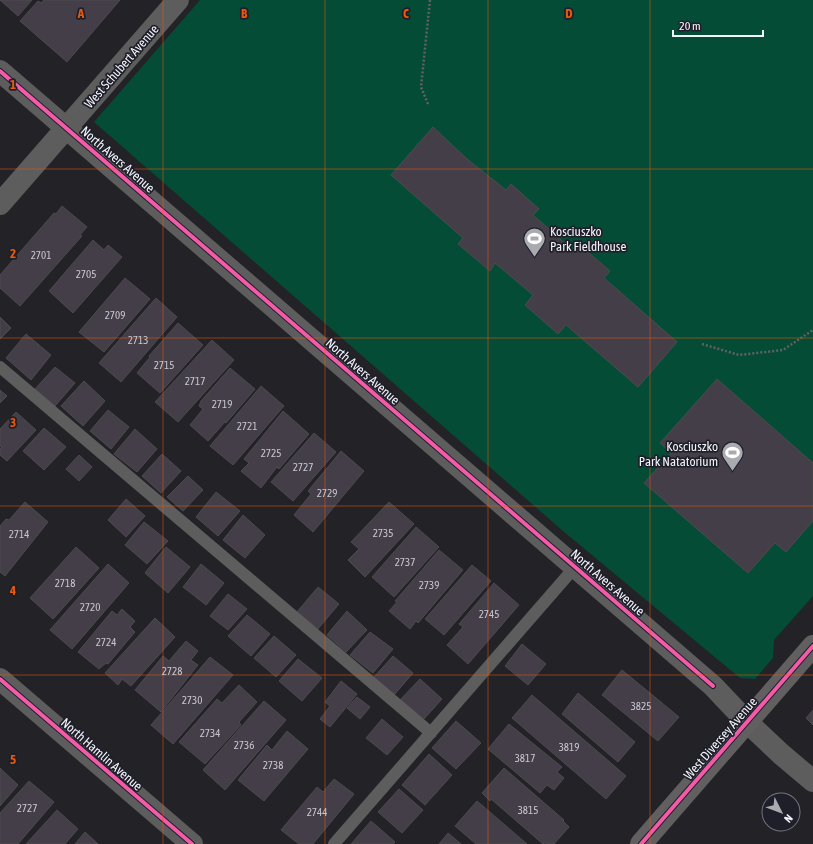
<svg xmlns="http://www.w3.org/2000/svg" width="813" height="844" viewBox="0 0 813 844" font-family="'Asap Condensed',sans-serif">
<rect width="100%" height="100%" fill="#222227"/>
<path fill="#054c37" d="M200,0H813V596L774,640L773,658L755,679L740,678L563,531L94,122Z"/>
<path fill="#443e49" stroke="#4c4b4f" d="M0,0H32L18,16Z
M44,0H120L67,62L20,21L38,1L41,3Z
M433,127L467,159L506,190L511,184L539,209L533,215L575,252L581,246L610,271L604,278L677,342L638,387L566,325L558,334L525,305L533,295L495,263L490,271L458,244L463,238L391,175Z
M62,206L87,227L80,235L82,236L20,306L0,288V275L54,213L56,214Z
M93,240L104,250L108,245L122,257L73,313L49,291Z
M125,278L150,299L104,352L79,332Z
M156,298L177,317L121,382L99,363Z
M0,317L11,328L0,339Z
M178,323L203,345L160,393L137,373L150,357L149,356Z
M26,334L51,355L31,380L6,358Z
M212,340L234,360L178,422L155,402Z
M55,367L75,383L55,406L35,389Z
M230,368L255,389L226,423L225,422L208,441L190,425L203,409L199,406L201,401Z
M717,379L813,463V521L786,552L775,543L748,573L644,483L671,453L660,443Z
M84,381L105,401L83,426L61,406Z
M261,386L284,406L233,465L210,446Z
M0,390L7,396L0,403Z
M108,410L129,427L111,449L90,431Z
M283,411L309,434L279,469L277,467L261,488L241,471L249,463L244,459Z
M16,412L36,430L7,461L0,455V449L2,447L0,446V429Z
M44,428L66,447L44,470L23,451Z
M135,429L157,449L137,472L114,454Z
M314,433L336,452L293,501L271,482Z
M341,451L364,471L313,532L294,515L311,494L308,491Z
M162,454L181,471L161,493L142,476Z
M79,455L92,467L79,481L66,469Z
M188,476L203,490L183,511L167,497Z
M216,492L240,511L218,536L196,517Z
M126,499L145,516L126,537L108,520Z
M25,502L48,522L5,576L0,572V526L6,519L9,520Z
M389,502L414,524L365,577L348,560L359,549L351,542Z
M243,515L265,535L245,558L223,540Z
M144,522L168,541L147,564L125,545Z
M416,527L439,547L394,597L372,577Z
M76,547L99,568L53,619L30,598Z
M166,547L190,567L168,593L145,573Z
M439,550L463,570L418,623L416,621L410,629L389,611L397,602L395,601Z
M108,564L129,583L72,649L50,630Z
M201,564L224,583L206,605L183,587Z
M472,565L491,581L444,635L425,619Z
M494,583L519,605L468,664L447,645L463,627L459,624Z
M318,587L339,604L317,630L297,612Z
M228,594L247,609L228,630L210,616Z
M122,609L135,621L130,627L135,632L108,664L106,663L99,669L78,652L112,611L117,615Z
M347,611L367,630L346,652L327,635Z
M247,615L270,634L251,656L228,636Z
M155,618L175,637L131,686L122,679L118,685L105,673Z
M370,632L393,649L373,673L350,655Z
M274,636L296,655L276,677L254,658Z
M186,641L198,651L191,660L198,665L161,712L135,690L163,656L169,661Z
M522,644L546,664L528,685L505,666Z
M393,656L413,673L394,695L374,677Z
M210,657L233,675L173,744L151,725Z
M298,659L322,678L302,701L279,681Z
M622,670L679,717L658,741L602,695Z
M420,679L442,699L423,720L400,700Z
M341,681L357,694L330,727L320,719L330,706L325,702Z
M239,685L257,702L239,722L241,725L205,764L179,742L217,699L222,703Z
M578,693L635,742L618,762L562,714Z
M532,695L626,776L606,799L512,718Z
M357,697L370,707L360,719L347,708Z
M264,701L286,720L225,790L203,770Z
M813,710V725L806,718Z
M382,719L403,737L387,755L366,738Z
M456,721L481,743L456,769L432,748Z
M509,724L562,767L557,772L564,778L554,790L547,785L540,793L488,749Z
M287,731L308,749L264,801L238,780L267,745L272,750Z
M429,754L452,775L425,805L402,785Z
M0,768L18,785L0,806Z
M504,768L564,820L563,821L569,827L554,844L544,843L543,844L491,799L490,801L482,793Z
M334,779L354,794L313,844H299L281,830L317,787L323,792Z
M29,781L54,802L18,844H0V813Z
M399,789L423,810L402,833L378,812Z
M477,801L527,844H476L455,826Z
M57,810L78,829L65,844H26Z
M371,821L395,842L393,844H351Z
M85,832L98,844H75Z
M448,833L461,844H439Z"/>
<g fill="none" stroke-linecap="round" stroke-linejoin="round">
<path stroke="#636162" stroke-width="2.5" stroke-dasharray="2 2" stroke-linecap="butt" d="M428,104L421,87L430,0
M702,344L739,355L783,350L813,330"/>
<path stroke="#5e5d5d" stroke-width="12" d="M0,367L431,733
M334,844L575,567"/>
<path stroke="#5e5d5d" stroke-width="22" d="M0,71L713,686L747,722L781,754L813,781
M0,204L178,0
M0,679L192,844"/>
<path stroke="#625f61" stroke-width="22" d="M641,844L813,646"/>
<defs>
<path id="cycleway" d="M0,71L713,686
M0,679L192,844
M641,844L813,646"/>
</defs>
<use href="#cycleway" stroke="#1f1f2a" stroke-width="6"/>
<use href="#cycleway" stroke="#f35aa7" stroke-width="4"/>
</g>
<path fill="none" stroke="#e8590c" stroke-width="1" stroke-opacity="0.55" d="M163,0V844M325,0V844M488,0V844M650,0V844M0,169H813M0,338H813M0,506H813M0,675H813"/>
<defs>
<symbol id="stadium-pin" viewBox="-11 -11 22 30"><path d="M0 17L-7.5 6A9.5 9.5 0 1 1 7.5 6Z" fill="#aaaab1" stroke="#1f1f2a"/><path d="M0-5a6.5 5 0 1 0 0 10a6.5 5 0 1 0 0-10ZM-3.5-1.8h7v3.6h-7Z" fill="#fff"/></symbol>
</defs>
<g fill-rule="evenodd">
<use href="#stadium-pin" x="522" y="226" width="25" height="34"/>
<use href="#stadium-pin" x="720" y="440" width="25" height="34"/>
</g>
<g text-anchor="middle" stroke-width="3.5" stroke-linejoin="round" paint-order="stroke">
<g font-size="11" fill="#c7c6ce">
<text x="41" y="259">2701</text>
<text x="86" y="278">2705</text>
<text x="115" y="319">2709</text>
<text x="138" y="344">2713</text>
<text x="164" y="369">2715</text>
<text x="195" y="385">2717</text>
<text x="222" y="408">2719</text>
<text x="247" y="430">2721</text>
<text x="271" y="457">2725</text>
<text x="303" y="471">2727</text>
<text x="327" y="497">2729</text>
<text x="383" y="537">2735</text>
<text x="19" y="538">2714</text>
<text x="405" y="566">2737</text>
<text x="65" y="587">2718</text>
<text x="429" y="589">2739</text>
<text x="90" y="611">2720</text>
<text x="489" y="618">2745</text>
<text x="106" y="646">2724</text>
<text x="172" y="675">2728</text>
<text x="192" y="704">2730</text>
<text x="641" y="710">3825</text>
<text x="210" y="737">2734</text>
<text x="244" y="749">2736</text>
<text x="569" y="751">3819</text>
<text x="525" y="762">3817</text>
<text x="273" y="769">2738</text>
<text x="27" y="812">2727</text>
<text x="528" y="814">3815</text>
<text x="317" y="816">2744</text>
</g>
<g font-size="13" fill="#f3f3fb" stroke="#1f1f2a">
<text transform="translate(121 66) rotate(-49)" y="5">West Schubert Avenue</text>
<text transform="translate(118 159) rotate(41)" y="5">North Avers Avenue</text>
<text transform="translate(363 371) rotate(41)" y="5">North Avers Avenue</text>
<text transform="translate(608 582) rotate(41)" y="5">North Avers Avenue</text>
<text transform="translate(720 738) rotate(-49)" y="5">West Diversey Avenue</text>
<text transform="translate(102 754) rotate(41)" y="5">North Hamlin Avenue</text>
</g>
<g font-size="13" fill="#f3f3fb" stroke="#1f1f2a" text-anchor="start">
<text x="550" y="236">Kosciuszko<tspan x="550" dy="15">Park Fieldhouse</tspan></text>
<text x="718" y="451" text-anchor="end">Kosciuszko<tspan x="718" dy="15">Park Natatorium</tspan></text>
</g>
</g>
<g font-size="13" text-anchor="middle" font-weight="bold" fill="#e8590c" stroke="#1f1f2a" stroke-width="3.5" stroke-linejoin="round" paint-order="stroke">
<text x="81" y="18">A</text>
<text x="244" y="18">B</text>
<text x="406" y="18">C</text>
<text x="569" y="18">D</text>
<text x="13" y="89">1</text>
<text x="13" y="258">2</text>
<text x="13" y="427">3</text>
<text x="13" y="595">4</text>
<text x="13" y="764">5</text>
</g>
<g transform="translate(781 812) rotate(132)"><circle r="19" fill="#1f1f2a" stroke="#74747e"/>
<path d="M0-3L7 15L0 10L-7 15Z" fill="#aaaab1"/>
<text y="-6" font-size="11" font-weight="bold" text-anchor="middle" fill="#f3f3fb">N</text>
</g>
<path d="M673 30v6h90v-6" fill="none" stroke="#f3f3fb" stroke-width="2"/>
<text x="679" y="30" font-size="12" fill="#f3f3fb" stroke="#1f1f2a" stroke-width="3" paint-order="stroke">20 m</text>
</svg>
